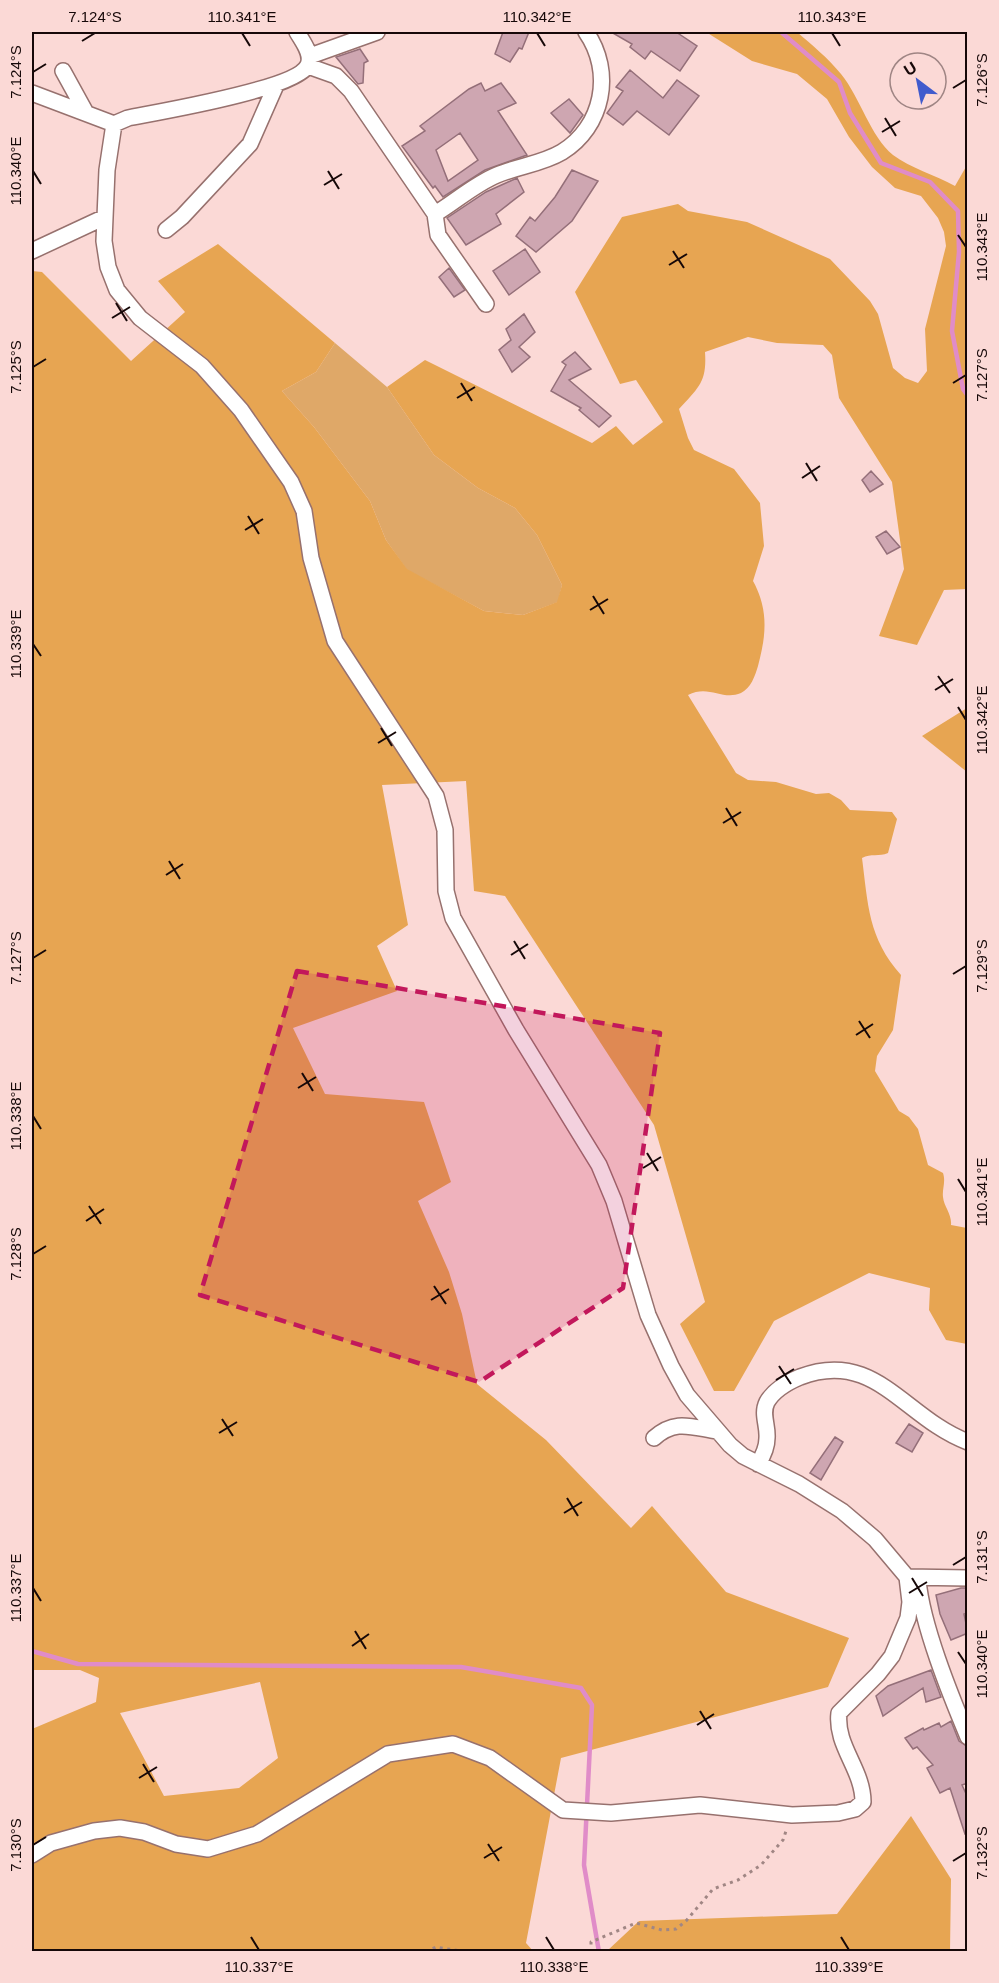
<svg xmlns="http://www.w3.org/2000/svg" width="999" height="1983" viewBox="0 0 999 1983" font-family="Helvetica,sans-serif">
<rect width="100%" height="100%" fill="#fbd9d6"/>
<path fill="#dfa868" d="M335,343L387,387L434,455L478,488L515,508L537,535L562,585L558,602L523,615L484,611L407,570L386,540L370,501L314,427L282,391L316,372Z"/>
<path fill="#e7a552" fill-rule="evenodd" d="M706,32H797C812,45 828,58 841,74C860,97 870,136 893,155C910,168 935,175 955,186L967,165V589L944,590L917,645L879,636L904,569L892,482L839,398L832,355L823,345L777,343L748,337L705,352C707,382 699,387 679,409L688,438L694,450L734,469L760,503L764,546L753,581C769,610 766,636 758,666C755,676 751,688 741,693C722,701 709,684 688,695L736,773L748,780L776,782L816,794L829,793L841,800L850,810L892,812L897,819L888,853C879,857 871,853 862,858C868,904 868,938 901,975L893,1030L877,1056L875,1071L899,1111L909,1117L918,1129L928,1165L943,1173C946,1182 942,1189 943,1197C944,1207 952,1214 951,1225L967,1228V1344L946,1340L929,1310L930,1288L869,1273L774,1321L734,1391H714L680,1324L705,1302L654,1125L505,896L474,891L466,781L382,785L408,925L377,946L397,991L293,1028L325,1094L424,1102L451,1182L418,1201L449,1272L462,1314L477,1384L546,1440L631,1528L652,1506L726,1592L849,1638L828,1687L561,1758L526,1943L533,1951L32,1952V1729L96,1702L99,1678L80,1670H32V271L42,272L131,361L185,312L158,281L218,244L335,343L316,372L282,391L314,427L370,501L386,540L407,569L484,611L523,615L557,602L562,585L537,535L515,508L478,488L434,455L387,387L425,360L592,443L616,426L633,445L663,422L636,380L620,384L575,292L622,217L678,204L688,211L747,222L830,259L870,301L878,314L893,368L905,378L918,383L927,371L925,329L946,246L944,232L938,218L921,196L895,188L872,167L849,137L827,99L797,74L752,61ZM260,1682L278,1758L239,1788L164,1796L120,1713Z
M967,708V772L922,736Z
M911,1816L951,1879L950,1951H607L639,1921L837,1914Z"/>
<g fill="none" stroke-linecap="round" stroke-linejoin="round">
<path stroke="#e08cc8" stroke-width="4.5" d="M781,32L839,82L850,113L881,163L930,182L958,211L959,252L952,331L963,389L968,396
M32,1651L78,1664L461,1667L581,1688L592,1705L584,1865L599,1952"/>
</g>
<path fill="#cea6b1" stroke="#946f79" stroke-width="1.5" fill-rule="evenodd" d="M503,32H529L522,49L519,48L510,62L495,54Z
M611,32H676L697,46L680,71L651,51L645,59L630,47L632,44Z
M360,49L368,61L364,63L363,83L358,84L336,57Z
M630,70L663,98L677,80L699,96L669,135L637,111L623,125L607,113L623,91L616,87Z
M481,83L485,91L501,83L516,103L498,111L527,155L485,170L443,197L435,186L433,188L402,146L425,131L420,126L469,89ZM460,133L478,160L448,181L436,150Z
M569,99L583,115L570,133L551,113Z
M572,170L598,181L572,221L536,252L516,236L530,217L535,221L555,197Z
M517,178L524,192L496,214L501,224L466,245L447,218L486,192Z
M525,249L540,272L509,295L493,271Z
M449,268L465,290L454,297L439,277Z
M524,314L535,332L519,347L530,357L512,372L499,350L511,340L506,329Z
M575,352L591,369L569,380L611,416L599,427L579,410L581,408L551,391L566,365L562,362Z
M871,471L883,484L870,492L862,480Z
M886,531L900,547L887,554L876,537Z
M909,1424L923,1433L912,1452L896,1443Z
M835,1437L843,1442L821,1480L810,1473Z
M961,1588H968V1613L964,1614L968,1633L951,1640L940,1614L936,1595Z
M931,1670L941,1697L926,1702L923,1688L883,1716L876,1696L888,1686Z
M951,1721L959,1741L968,1747V1783L962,1785L968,1798V1833L965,1834L950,1788L940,1793L927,1768L933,1765L917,1747L913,1749L905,1738L923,1728L924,1730L939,1723L941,1727Z"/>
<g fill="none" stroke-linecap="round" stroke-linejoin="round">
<defs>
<path id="minor" d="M310,56L377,32
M308,66L336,76L351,91L435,214L438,235L486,304
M63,71L85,111
M32,93L114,124
M435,214C455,202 475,184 497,175C518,166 542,164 562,152C603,127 614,72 586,32
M166,230L182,217L250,144L276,85
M32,251L105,217
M654,1438C675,1419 691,1427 717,1431
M758,1464C763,1456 767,1447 767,1438C768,1425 761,1414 767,1402C774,1390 788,1382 800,1377C875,1348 904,1418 968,1442
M907,1577L968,1578
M918,1580C922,1625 950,1694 968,1737
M32,1855L51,1843L94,1831L120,1828L144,1832L176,1844L208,1849L257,1834L388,1754L453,1744L490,1758L563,1810L611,1813L700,1805L792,1815L838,1813L855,1809L863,1802C863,1769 835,1746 839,1713L878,1674L892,1656L908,1618L910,1602L907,1577L875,1539L842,1511L799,1484L743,1456L730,1445L687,1395L671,1366L648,1315L614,1201L599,1165L516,1030L453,918L446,891L445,830L436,796L335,641L311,558L304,511L291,482L241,410L202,366L140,318L117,290L108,267L104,241L107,170L114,124L128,118C158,112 297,89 308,65C313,54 302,41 297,32"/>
</defs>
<use href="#minor" stroke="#97716e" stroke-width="18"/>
<path stroke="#a08684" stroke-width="3" stroke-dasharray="3 4.5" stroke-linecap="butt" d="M426,1952L436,1947L466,1952
M591,1952V1942L636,1923L662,1930L676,1929L686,1921L713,1889L738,1880L761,1865L783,1840L787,1828"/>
<use href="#minor" stroke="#fff" stroke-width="15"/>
</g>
<path fill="#c2185b" fill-opacity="0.2" stroke="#c2185b" stroke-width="4.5" stroke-dasharray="12 8" stroke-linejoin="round" d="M297,971L660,1033L623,1288L479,1382L200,1295Z"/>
<path fill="none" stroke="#160808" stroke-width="2" d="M242,33L250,46M537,33L545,46M832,33L840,46M82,41L95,33M33,72L46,64M953,88L966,80M885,118L896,136M882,132L900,121M33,171L41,184M328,171L339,189M324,185L342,174M958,235L966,247M673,251L684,268M669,265L687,254M116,303L127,321M112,318L130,307M33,367L46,359M461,383L472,401M953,383L966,375M457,398L475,387M806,463L817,481M802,478L820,466M248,516L259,534M245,530L263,519M593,596L604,614M590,610L608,599M33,644L41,656M938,676L950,693M935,690L953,679M958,707L966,720M381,728L392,746M378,743L396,732M726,808L737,826M723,823L741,812M169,861L180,879M166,875L183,864M514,941L525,959M511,955L528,944M33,958L46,950M953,974L966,966M859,1021L870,1038M856,1035L873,1024M302,1073L313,1091M298,1088L316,1077M33,1116L41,1129M647,1153L658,1171M643,1168L661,1157M958,1179L966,1192M89,1206L101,1224M86,1221L104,1209M33,1254L46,1246M434,1286L446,1304M431,1300L449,1289M779,1366L791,1384M776,1380L794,1369M222,1419L233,1436M219,1433L237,1422M567,1498L578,1516M564,1513L582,1502M953,1565L966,1557M912,1578L923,1596M33,1588L41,1601M909,1593L927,1582M355,1631L366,1649M352,1646L369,1634M958,1652L966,1664M700,1711L711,1729M697,1725L714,1714M143,1764L154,1782M139,1778L157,1767M488,1844L499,1861M33,1845L46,1837M484,1858L502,1847M953,1861L966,1853M251,1937L259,1950M546,1937L554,1950M841,1937L849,1950"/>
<rect width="999" height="1983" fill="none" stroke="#fbd9d6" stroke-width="66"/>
<g transform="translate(918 81) rotate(328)"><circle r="28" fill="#fbd9d6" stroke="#9f8584" stroke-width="1.5"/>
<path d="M0-4.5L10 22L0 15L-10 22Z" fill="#405bcd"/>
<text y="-9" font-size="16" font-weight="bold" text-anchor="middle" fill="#160808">U</text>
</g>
<rect x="33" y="33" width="933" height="1917" fill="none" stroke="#160808" stroke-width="2"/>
<g font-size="15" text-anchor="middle" fill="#160808">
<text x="95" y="22">7.124°S</text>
<text x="242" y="22">110.341°E</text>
<text x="537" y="22">110.342°E</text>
<text x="832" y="22">110.343°E</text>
<text transform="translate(16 72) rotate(-90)" y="5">7.124°S</text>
<text transform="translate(982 80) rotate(-90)" y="5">7.126°S</text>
<text transform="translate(16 171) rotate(-90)" y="5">110.340°E</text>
<text transform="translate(982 247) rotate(-90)" y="5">110.343°E</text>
<text transform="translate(16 367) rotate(-90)" y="5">7.125°S</text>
<text transform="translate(982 375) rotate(-90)" y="5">7.127°S</text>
<text transform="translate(16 644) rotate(-90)" y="5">110.339°E</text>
<text transform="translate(982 720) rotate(-90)" y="5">110.342°E</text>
<text transform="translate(16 958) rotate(-90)" y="5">7.127°S</text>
<text transform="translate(982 966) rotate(-90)" y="5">7.129°S</text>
<text transform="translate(16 1116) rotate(-90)" y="5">110.338°E</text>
<text transform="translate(982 1192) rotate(-90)" y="5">110.341°E</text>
<text transform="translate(16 1254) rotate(-90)" y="5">7.128°S</text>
<text transform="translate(982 1557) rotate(-90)" y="5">7.131°S</text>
<text transform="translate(16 1588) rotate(-90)" y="5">110.337°E</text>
<text transform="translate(982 1664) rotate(-90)" y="5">110.340°E</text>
<text transform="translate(16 1845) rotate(-90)" y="5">7.130°S</text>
<text transform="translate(982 1853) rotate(-90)" y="5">7.132°S</text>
<text x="259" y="1972">110.337°E</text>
<text x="554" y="1972">110.338°E</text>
<text x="849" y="1972">110.339°E</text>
</g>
</svg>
